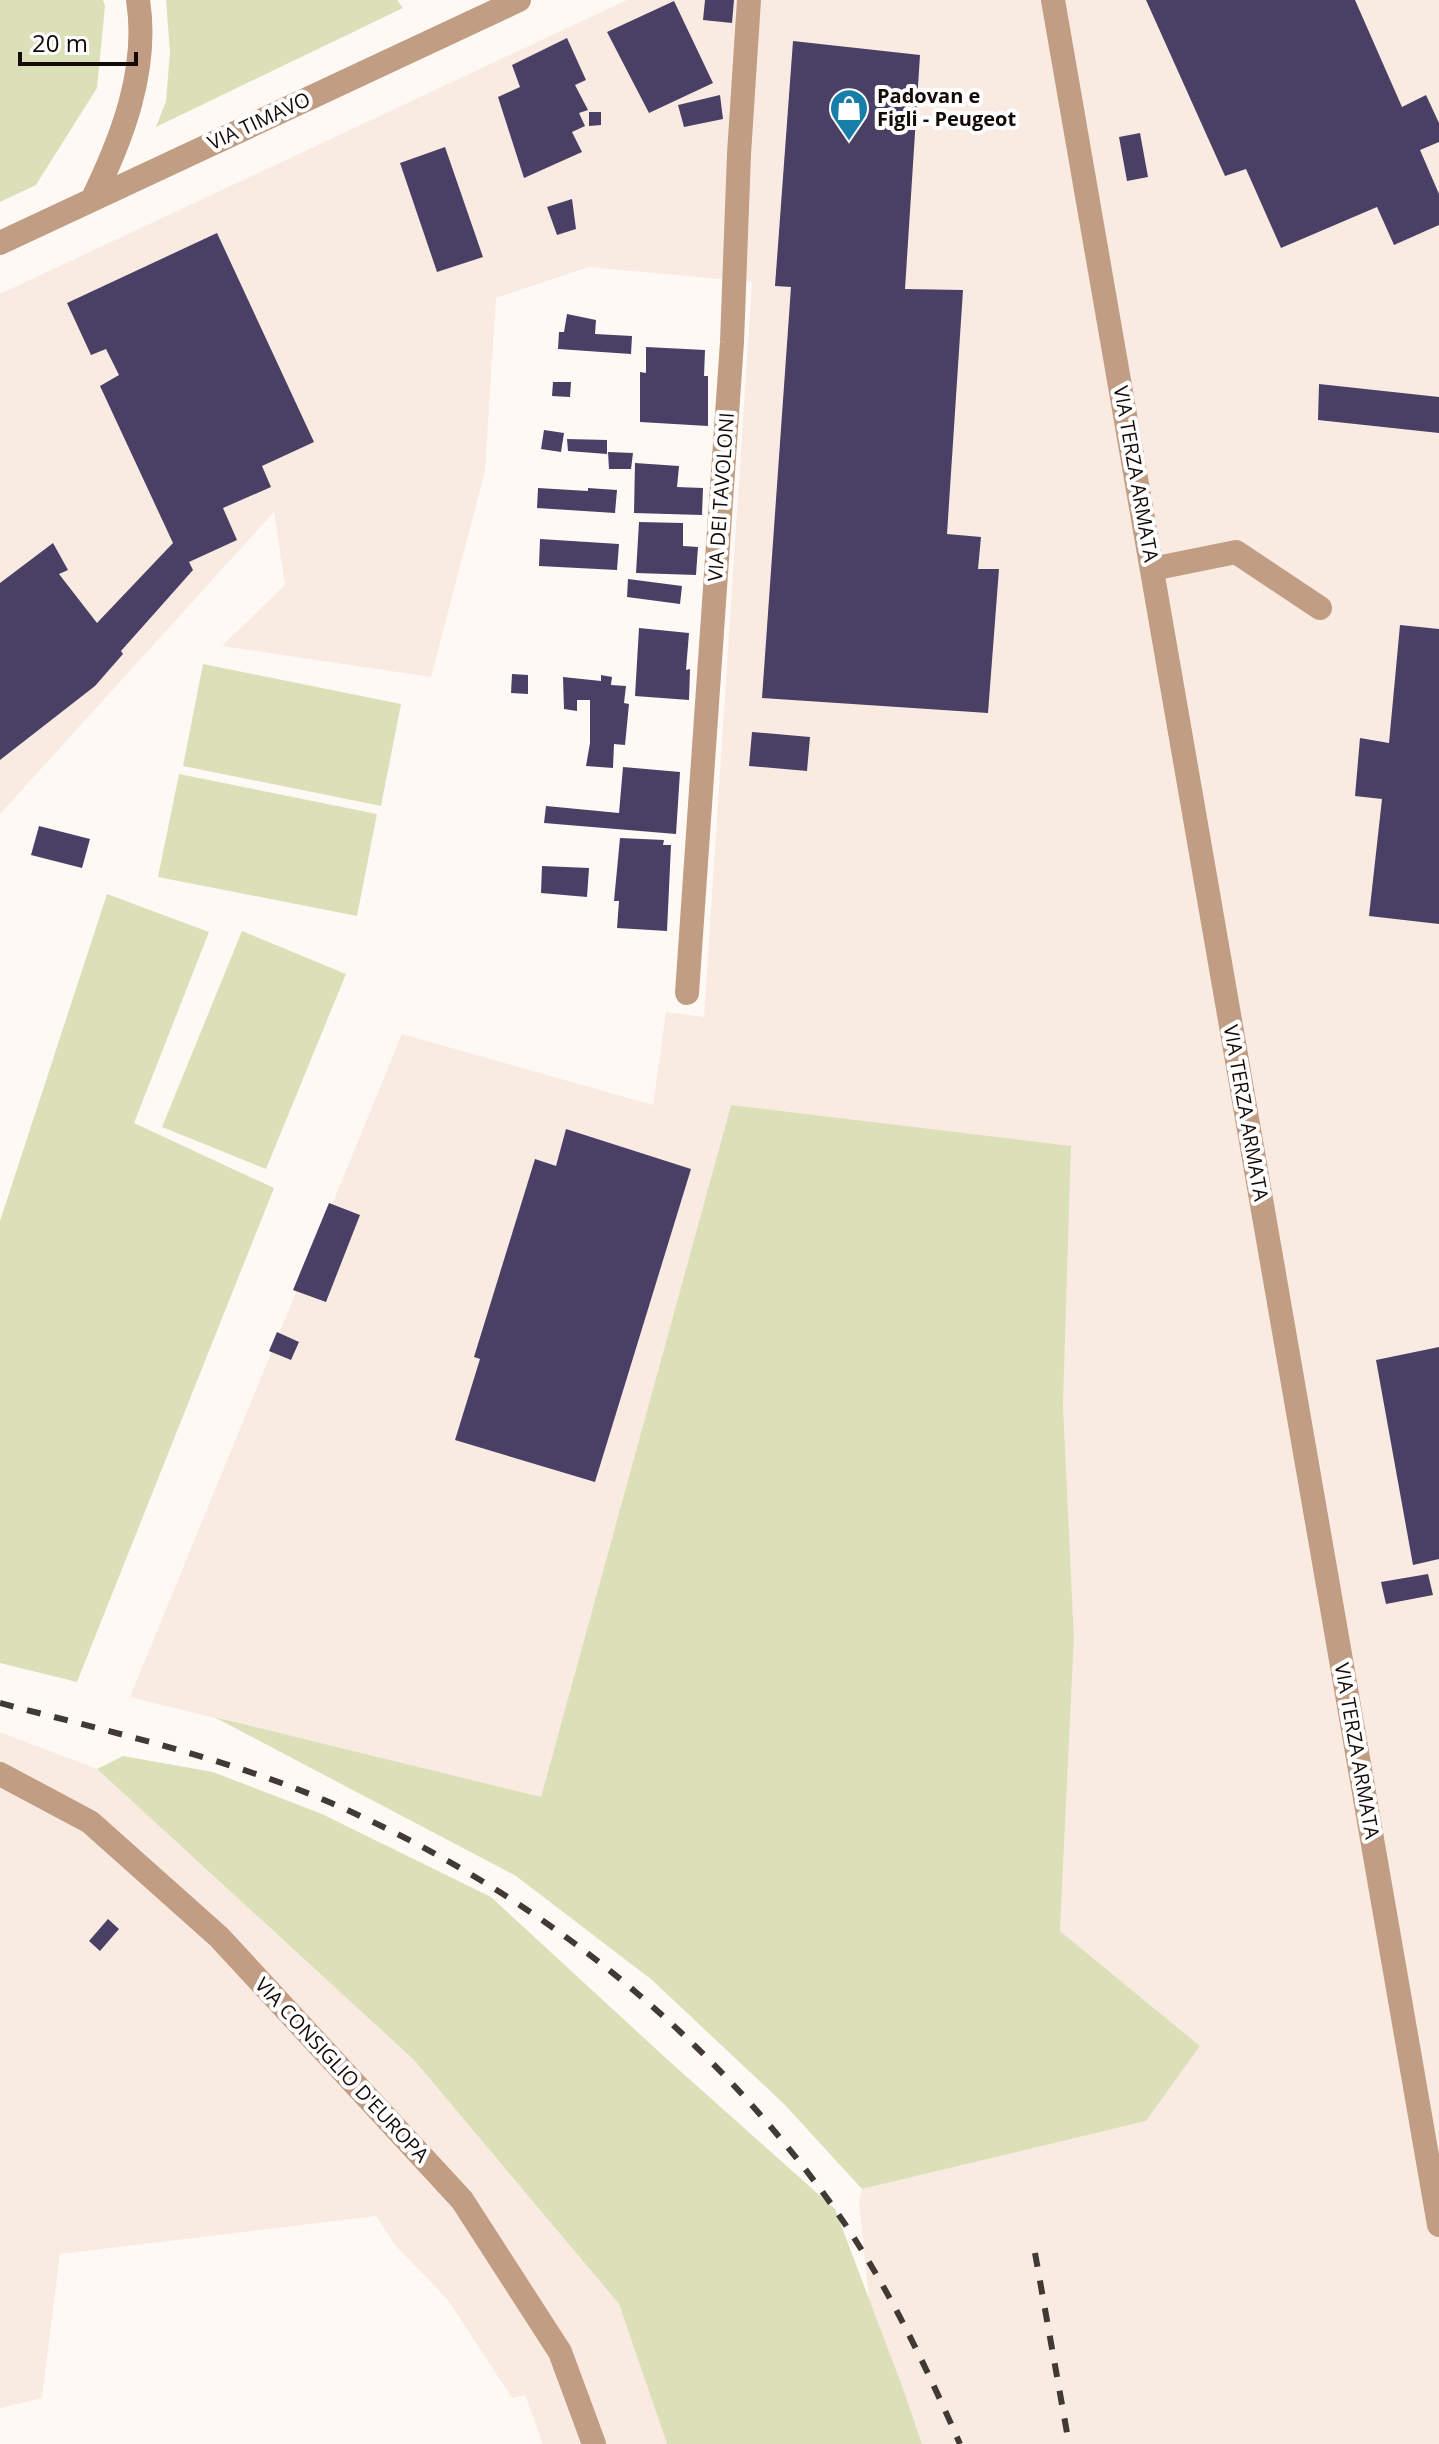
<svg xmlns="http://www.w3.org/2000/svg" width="1439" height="2444" viewBox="0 0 1439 2444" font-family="'Open Sans',sans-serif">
<rect width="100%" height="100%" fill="#fff9f5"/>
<path fill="#faebe2" d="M627,0H1439V2444H922L869,2299L859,2202L862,2189L1146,2121L1200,2046L1060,1931L1074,1638L1063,1403L731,1105L541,1798L130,1697L402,1034L653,1105L666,1012L704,1017L752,282L589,267L496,298L485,471L431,677L222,646L285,585L274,512L0,814V294Z
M0,1732L97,1769L414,2060L619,2304L667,2444H543L525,2395L512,2398L448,2300L395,2245L376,2216L60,2254L42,2398L0,2408Z"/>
<path fill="#dce0b9" d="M0,0H103L105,6L97,88L36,185L0,202Z
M166,0H397L403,8L156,127L166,101L170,52Z
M203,664L401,704L381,806L183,766Z
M179,774L377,814L357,916L158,877Z
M107,894L209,932L134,1123L274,1188L77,1682L0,1663V1221Z
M242,931L346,974L266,1169L162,1127Z
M731,1105L1071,1146L1063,1403L1074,1638L1060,1931L1200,2046L1146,2121L862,2189L784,2104L652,1980L516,1876L214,1717L541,1797Z
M123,1756L213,1772L322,1814L491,1897L669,2061L835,2209L902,2386L922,2444H667L619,2304L414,2060L97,1769Z"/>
<path fill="#4a4066" d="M705,0H734L732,23L703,20Z
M1146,0H1355L1402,107L1426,95L1439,123V142L1420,150L1439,194V225L1394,245L1377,207L1281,248L1246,169L1225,176Z
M674,1L713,83L649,113L607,32Z
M567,38L586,80L575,85L588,110L579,113L585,126L572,132L582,152L524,178L498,97L520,87L512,65Z
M793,41L920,55L905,289L963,290L947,534L981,537L978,569H999L988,713L762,698L791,287L775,286Z
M720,95L723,119L684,127L678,105Z
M589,112H601V125L589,126Z
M1140,133L1148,177L1127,181L1119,137Z
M445,147L483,257L437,272L400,163Z
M572,199L576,229L557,235L547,207Z
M217,233L314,442L262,466L271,487L223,508L237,540L189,562L193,570L121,651L123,654L95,686L0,760V583L53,543L68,570L59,574L97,623L173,543L100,386L119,375L106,349L91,355L67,303Z
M567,314L596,320L595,334L632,336L631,354L558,349L559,332H564Z
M646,347L705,350L704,376H708V426L640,422V372L646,373Z
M553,382H571L570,397L552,396Z
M1319,384L1439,397V433L1318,420Z
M544,430L564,433L561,452L541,449Z
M567,439L607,440V454L568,451Z
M608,452L633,453L631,469H609Z
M635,463L679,466L677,487L703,488L702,515L634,513Z
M538,488L588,491V488L617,490L615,513L537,508Z
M639,522L683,523V546L698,547L696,575L636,573Z
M540,539L619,544L617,570L539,566Z
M628,579L682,586L680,604L627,597Z
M1400,625L1439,629V924L1369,916L1382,799L1355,796L1360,738L1389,743Z
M639,628L689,633L686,670L690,669L689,700L635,696Z
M512,674L528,675V694L511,693Z
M601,675L612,677L611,685L626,686L624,703L629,704L625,745L614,744L613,768L586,766L590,743V700H577V711L564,709L563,677L601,681Z
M752,732L810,737L807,771L749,766Z
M623,767L680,772L676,834L544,823L546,806L619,813Z
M39,826L90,839L82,868L31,855Z
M620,838L664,840L663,845H671L667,931L617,928L619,901H614Z
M542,866L589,868L587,897L541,893Z
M566,1129L691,1169L595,1482L455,1440L480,1359L474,1357L535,1159L556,1166Z
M329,1203L360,1215L326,1302L293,1290Z
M277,1332L299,1342L291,1360L269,1351Z
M1439,1347V1559L1413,1565L1376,1360Z
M1428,1574L1433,1595L1386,1604L1381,1582Z
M108,1919L119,1929L100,1951L89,1941Z"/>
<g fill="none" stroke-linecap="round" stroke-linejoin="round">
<path stroke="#c19d83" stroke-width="24" d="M1053,0L1439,2225
M92,200C122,139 149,69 138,0
M0,243L519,0
M1152,569L1236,552L1320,608
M687,993L732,342L739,154L749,0
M0,1774L90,1822L219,1937L462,2200L560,2352L594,2444"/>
<path stroke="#413934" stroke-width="6" stroke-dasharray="14 14" stroke-linecap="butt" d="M0,1703C110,1732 224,1757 329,1802C531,1889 707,2029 834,2208C886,2282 924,2362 960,2444
M1035,2253L1069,2444"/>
</g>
<defs>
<symbol id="shop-pin" viewBox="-11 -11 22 30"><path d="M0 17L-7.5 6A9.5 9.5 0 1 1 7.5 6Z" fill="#167ea8" stroke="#fff"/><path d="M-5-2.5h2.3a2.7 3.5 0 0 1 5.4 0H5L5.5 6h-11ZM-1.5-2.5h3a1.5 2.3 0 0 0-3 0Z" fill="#fff"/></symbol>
</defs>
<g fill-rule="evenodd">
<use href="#shop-pin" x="827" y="86" width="44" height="60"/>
</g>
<g text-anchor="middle" stroke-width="8" stroke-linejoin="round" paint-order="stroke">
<g font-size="20" font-weight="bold" fill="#140b06" stroke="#fff" text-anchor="start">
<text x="877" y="103">Padovan e<tspan x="877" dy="23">Figli - Peugeot</tspan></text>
</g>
<g font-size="20" fill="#140b06" stroke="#fff">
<text transform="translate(259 121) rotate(-25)" y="7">VIA TIMAVO</text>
<text transform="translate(1136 474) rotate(80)" y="7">VIA TERZA ARMATA</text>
<text transform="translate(721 497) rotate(-86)" y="7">VIA DEI TAVOLONI</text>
<text transform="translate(1246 1113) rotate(80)" y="7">VIA TERZA ARMATA</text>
<text transform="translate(1357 1751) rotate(80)" y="7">VIA TERZA ARMATA</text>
<text transform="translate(342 2070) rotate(47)" y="7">VIA CONSIGLIO D'EUROPA</text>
</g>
</g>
<path d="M20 52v12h116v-12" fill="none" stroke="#140b06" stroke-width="4"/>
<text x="32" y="52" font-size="24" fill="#140b06" stroke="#ffffff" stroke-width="6" paint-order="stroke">20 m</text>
</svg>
